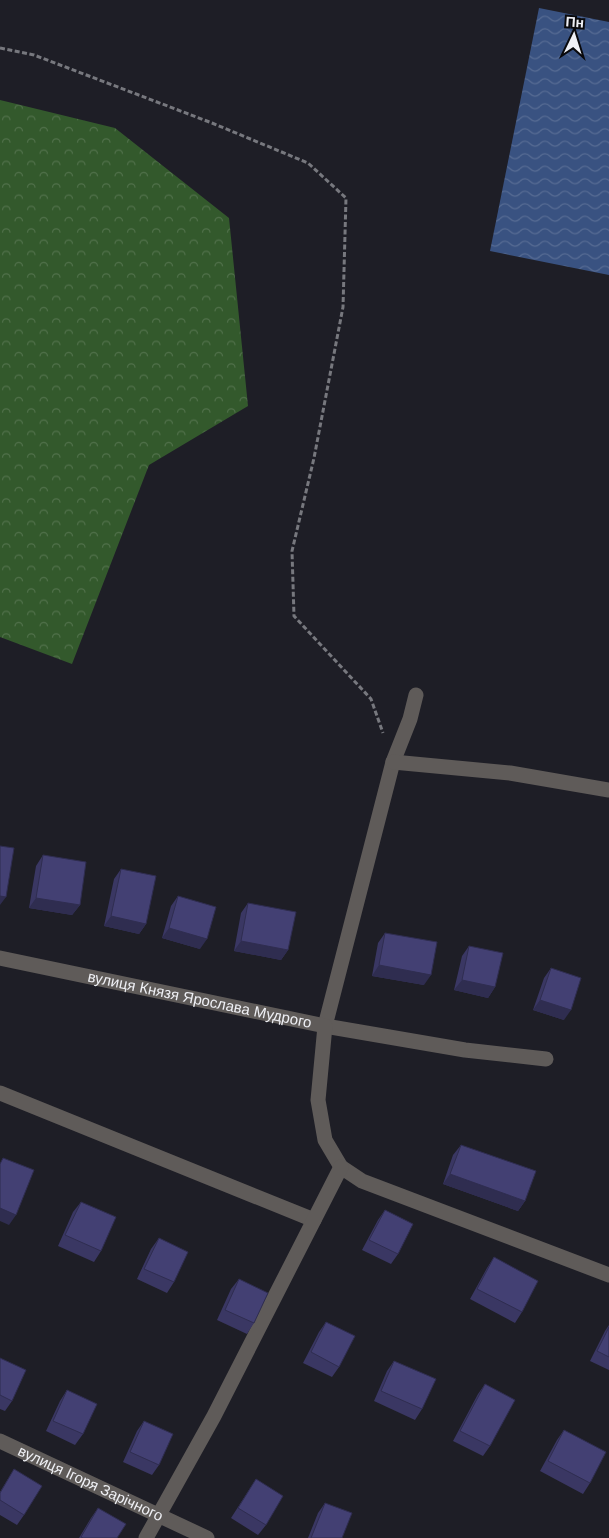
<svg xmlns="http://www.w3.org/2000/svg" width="609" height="1538" viewBox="0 0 609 1538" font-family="Helvetica,sans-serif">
<defs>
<pattern id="forest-crowns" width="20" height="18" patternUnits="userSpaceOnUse" patternTransform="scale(1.25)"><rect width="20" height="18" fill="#33592c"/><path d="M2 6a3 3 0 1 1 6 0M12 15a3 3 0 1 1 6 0" fill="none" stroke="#51714b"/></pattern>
<pattern id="water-waves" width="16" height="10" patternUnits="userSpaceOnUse" patternTransform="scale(1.25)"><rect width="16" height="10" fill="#395281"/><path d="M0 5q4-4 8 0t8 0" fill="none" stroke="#566b93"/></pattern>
</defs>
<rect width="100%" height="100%" fill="#1e1e26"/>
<path fill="url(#forest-crowns)" d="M0,100L115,128L229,218L248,406L149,465L72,664L0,637Z"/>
<path fill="url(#water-waves)" d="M539,8L609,22V275L490,251Z"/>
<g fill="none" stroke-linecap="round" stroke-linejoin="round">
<path stroke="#77787e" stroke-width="3" stroke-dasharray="5 2.5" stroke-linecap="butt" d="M0,48L34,55L212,123L308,163L346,198L343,307L314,458L292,551L294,616L371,699L383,733"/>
<g stroke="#5f5b59" stroke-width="15">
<path d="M416,695L410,719L393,762L325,1026L465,1050L546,1059"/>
<path d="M393,762L510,773L609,790"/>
<path id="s1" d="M0,958L325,1026L318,1100L325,1140L341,1167L362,1181L609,1275"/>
<path d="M0,1093L314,1220"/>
<path id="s2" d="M0,1441L207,1538"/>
<path d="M146,1538L214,1416L341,1167"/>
</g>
</g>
<path fill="#3a3763" d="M43,855L80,905L72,915L29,908L36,866Z
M121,869L146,924L139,934L104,926L114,879Z
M178,896L200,949L162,938L171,906Z
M248,903L288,950L281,960L234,951L241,913Z
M385,933L424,985L372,976L378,943Z
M469,946L495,987L488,998L454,990L462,956Z
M551,968L564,1020L533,1010L544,978Z
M461,1145L525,1201L518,1211L443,1184L453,1155Z
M81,1202L101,1251L94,1262L58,1246L73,1212Z
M385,1210L398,1254L391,1264L362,1250L378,1220Z
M159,1238L174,1282L167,1293L137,1279L151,1249Z
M494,1257L522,1312L515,1323L470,1299L487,1268Z
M239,1279L254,1323L247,1334L217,1320L231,1289Z
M326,1322L339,1367L332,1377L303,1363L319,1332Z
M609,1325V1370L590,1361L605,1331Z
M0,1358L12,1401L5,1411L0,1409Z
M394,1361L422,1409L415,1420L374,1401L387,1371Z
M485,1384L490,1446L483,1456L453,1441L478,1394Z
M67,1390L83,1434L75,1445L46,1431L60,1401Z
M144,1421L159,1465L152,1475L123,1462L137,1431Z
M564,1430L590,1483L583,1494L540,1471L557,1440Z
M14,1469L24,1515L17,1525L0,1515V1492Z
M256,1479L266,1525L258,1535L231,1518Z
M325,1503L342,1538H308L318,1513Z
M98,1508L117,1538H79L91,1518Z"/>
<path fill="#2f2d50" d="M0,896L6,897L0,905Z
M36,898L80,905L72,915L29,908Z
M111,916L146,924L139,934L104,926Z
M169,928L207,939L200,949L162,938Z
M241,941L288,950L281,960L234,951Z
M379,965L431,975L424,985L372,976Z
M462,980L495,987L488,998L454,990Z
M540,1000L571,1010L564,1020L533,1010Z
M450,1174L525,1201L518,1211L443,1184Z
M0,1208L16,1215L9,1225L0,1221Z"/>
<path fill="#434073" stroke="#2f2d50" d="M0,846L14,848L6,897L0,896Z
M43,855L86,862L80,905L36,898Z
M121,869L156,876L146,924L111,916Z
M178,896L216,907L207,939L169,928Z
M248,903L296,912L288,950L241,941Z
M385,933L437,942L431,975L379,965Z
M469,946L503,953L495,987L462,980Z
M551,968L581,978L571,1010L540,1000Z
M461,1145L536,1171L525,1201L450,1174Z
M3,1158L34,1170L16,1215L0,1208V1164Z
M81,1202L116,1217L101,1251L65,1235Z
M385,1210L413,1224L398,1254L369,1240Z
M159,1238L188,1252L174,1282L144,1269Z
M494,1257L538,1281L522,1312L477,1289Z
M239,1279L268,1293L254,1323L225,1310Z
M326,1322L355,1336L339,1367L311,1352Z
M609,1327V1357L597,1351Z
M0,1358L26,1370L12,1401L0,1395Z
M394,1361L436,1379L422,1409L381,1391Z
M485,1384L515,1400L490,1446L460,1431Z
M67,1390L97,1404L83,1434L53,1421Z
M144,1421L173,1434L159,1465L130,1452Z
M564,1430L606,1452L590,1483L548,1461Z
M14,1469L42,1486L24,1515L0,1500V1493Z
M256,1479L283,1496L266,1525L238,1508Z
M325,1503L352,1513L342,1538H311Z
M98,1508L126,1524L117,1538H83L81,1537Z"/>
<g text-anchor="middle" stroke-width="4" stroke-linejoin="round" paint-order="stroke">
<g font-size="15" fill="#eff0f5" stroke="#09090c">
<text dy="5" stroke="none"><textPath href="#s1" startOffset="204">вулиця Князя Ярослава Мудрого</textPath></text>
<text dy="5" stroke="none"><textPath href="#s2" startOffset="100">вулиця Ігоря Зарічного</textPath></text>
</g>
</g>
<g transform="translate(574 35) rotate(4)" stroke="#09090c" stroke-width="4" paint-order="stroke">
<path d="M0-4L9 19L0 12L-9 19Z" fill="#eff0f5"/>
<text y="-8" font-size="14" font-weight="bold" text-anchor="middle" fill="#eff0f5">Пн</text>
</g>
</svg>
